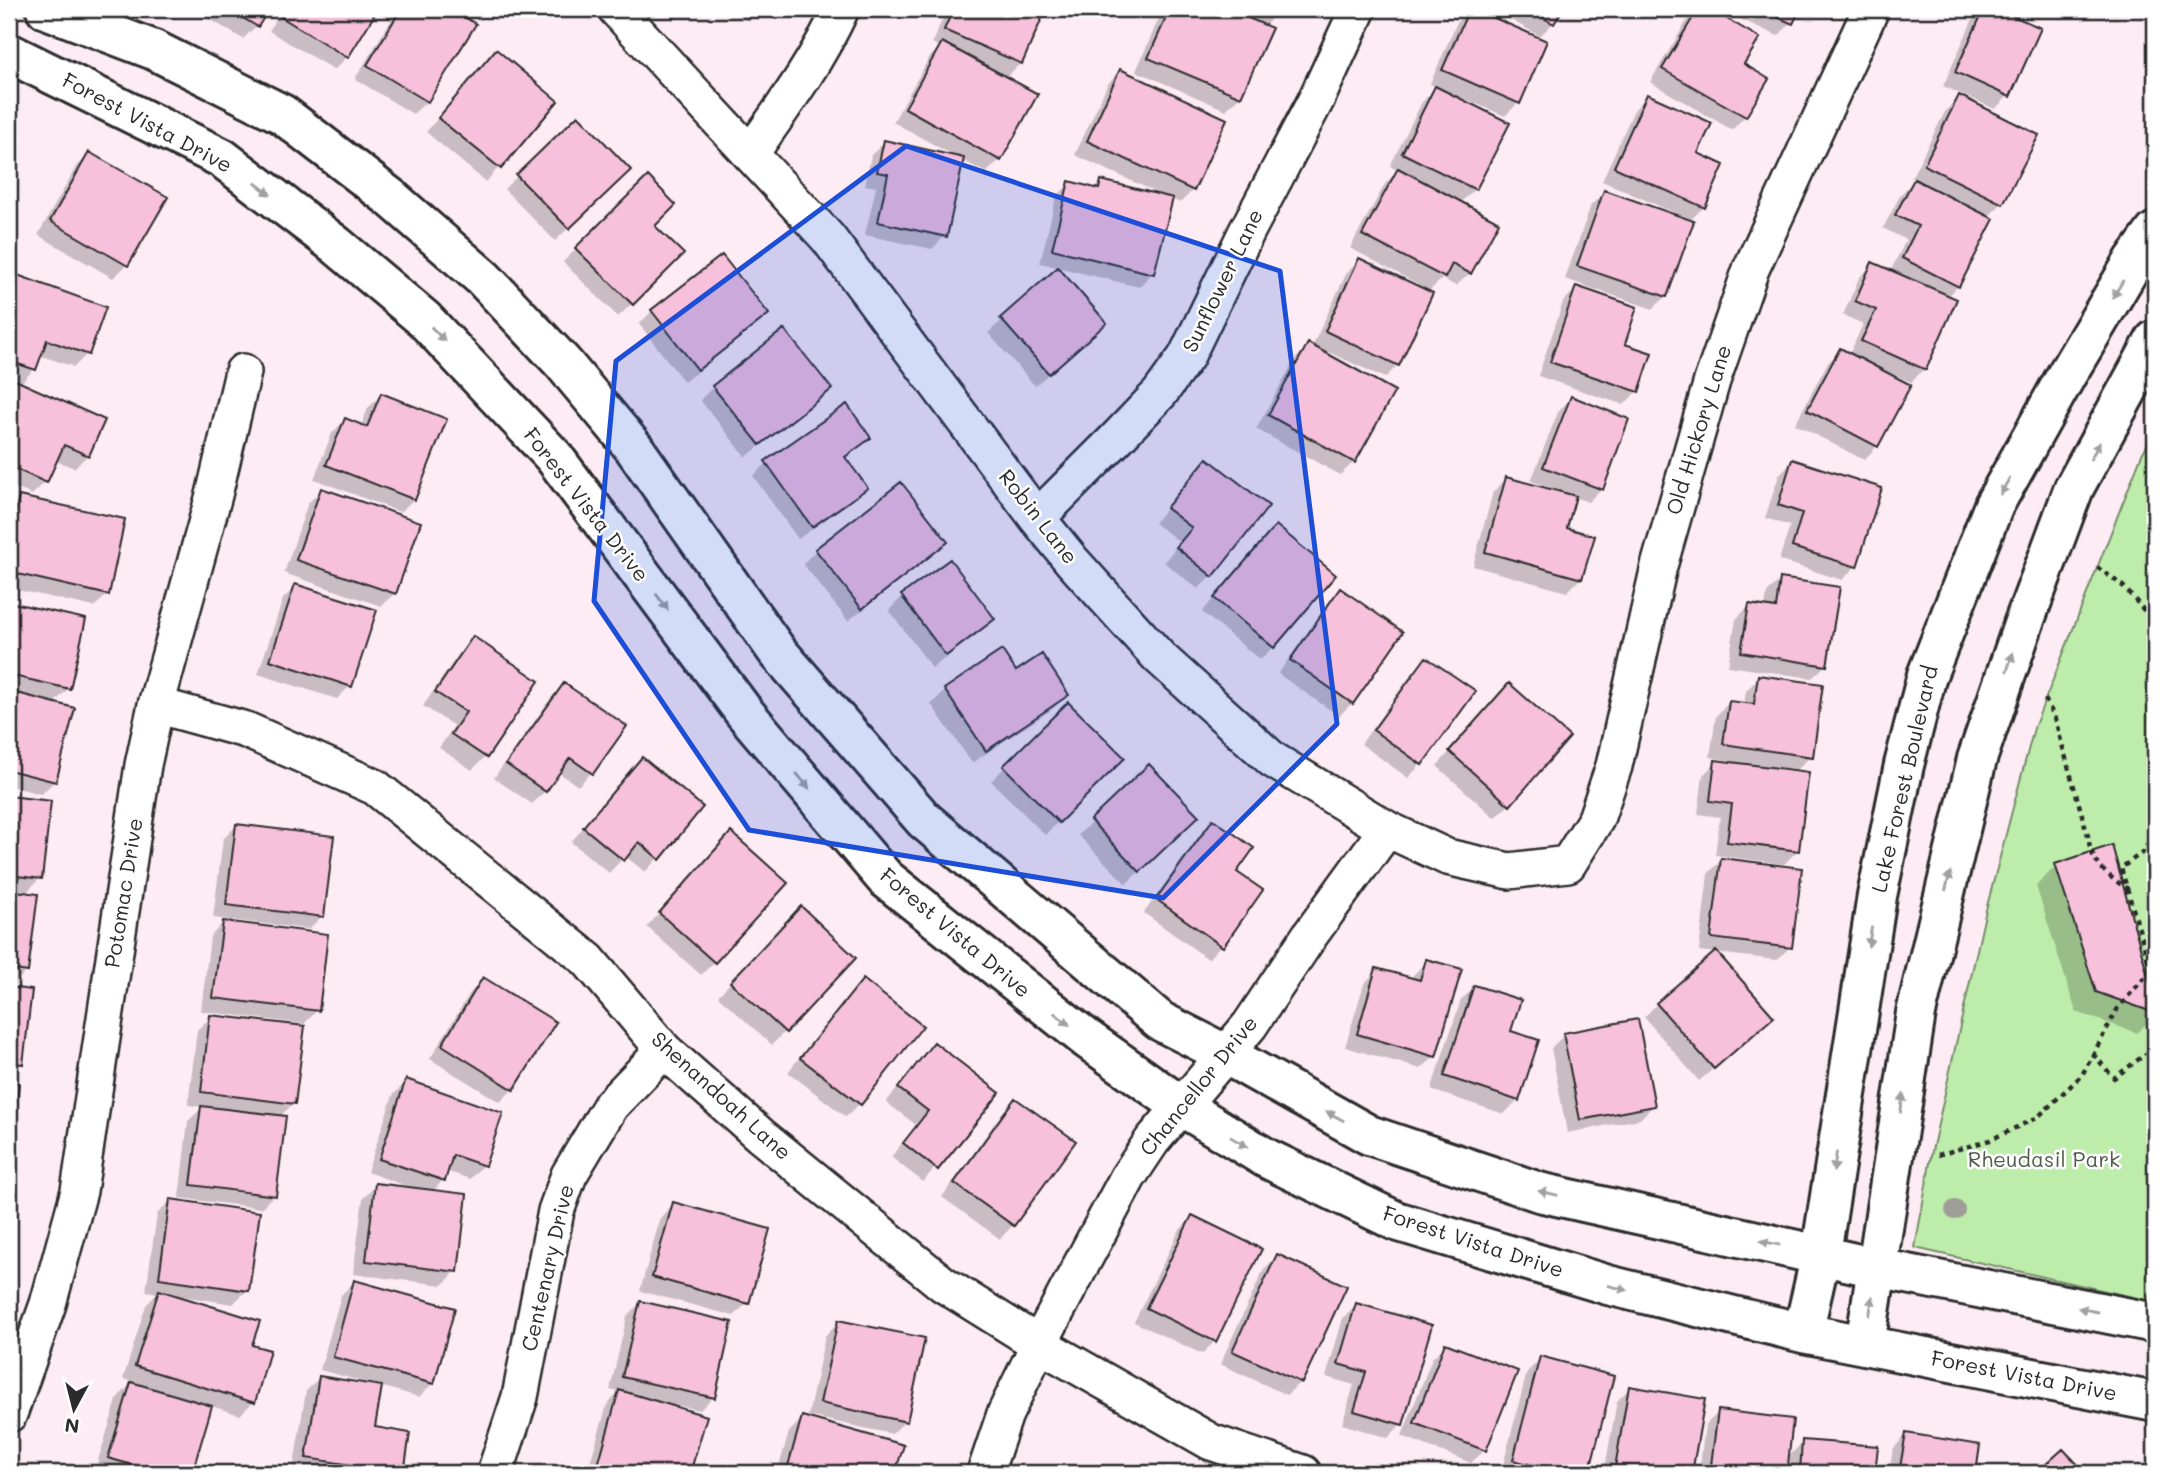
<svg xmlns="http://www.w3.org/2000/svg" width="2164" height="1482" viewBox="0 0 2164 1482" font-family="Mali,sans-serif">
<rect width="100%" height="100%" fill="#fdecf4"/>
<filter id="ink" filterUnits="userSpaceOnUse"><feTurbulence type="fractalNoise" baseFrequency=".0143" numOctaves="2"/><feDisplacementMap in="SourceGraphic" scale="14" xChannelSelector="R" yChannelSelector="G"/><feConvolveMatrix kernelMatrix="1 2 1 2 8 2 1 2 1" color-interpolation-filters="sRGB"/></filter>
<g filter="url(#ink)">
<path fill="#beedab" stroke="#748c6b" stroke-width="2" d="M2155,431V1302L1915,1248L1932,1151L1986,910L2034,728L2142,454Z"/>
<path fill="#0003" d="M193,9H267L256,26L243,39Z
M282,9H376L347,57L334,70L269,31Z
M398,9H447L474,25L427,101L413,114L355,79Z
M725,9H759L748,21Z
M947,9H1044L1021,63L1005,78L1000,160L986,173L962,160L945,236L932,249L865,235L876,187L865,185L871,155L885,142L956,157L893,122L929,58L940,47L932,43Z
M1163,9H1280L1264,27L1240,96L1226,110L1136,71Z
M1470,9L1518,103L1505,116L1460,97L1475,189L1460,203L1470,273L1456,286L1442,279L1428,292L1398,365L1385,378L1313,345L1346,274L1359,260L1416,287L1418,284L1350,248L1385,184L1398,171L1390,166L1422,102L1437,87L1430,84L1457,22Z
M1491,9H1561L1553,23L1540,36Z
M1699,9H1706L1757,38L1742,65L1745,116L1732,130L1650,82L1688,19Z
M1718,9H1798L1791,23L1778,36Z
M1984,9H1993L2038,29L2008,96L1995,109L1943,86L1973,19Z
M2102,9H2122L2115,15Z
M496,51L556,101L486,182L426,132Z
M1120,71L1193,190L1180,203L1171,199L1152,273L1139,287L1040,263L1056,197L1070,183L1094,189L1102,182L1161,197L1162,195L1075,155L1107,85Z
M1647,96L1696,154L1704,207L1689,221L1666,296L1653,309L1565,279L1591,205L1605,192L1674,216L1675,213L1602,181L1634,110Z
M1959,97L2002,203L1987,218L1958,286L1947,297L1924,369L1911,382L1890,373L1877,446L1864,460L1795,424L1827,364L1840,350L1849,355L1863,324L1843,315L1859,278L1873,264L1890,272L1906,240L1883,228L1901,194L1915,180L1911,178L1946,110Z
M578,117L629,170L555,241L504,189Z
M90,154L127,265L113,278L38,235L76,167Z
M648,179L653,226L682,255L618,317L563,262Z
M1058,270L1091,336L1035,386L988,333Z
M9,274L104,308L87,354L74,367L39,355L34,369L20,384L88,455L74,468L55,460L45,482L32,495L9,485V386L15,380L9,378Z
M1577,288L1622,345L1637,391L1624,405L1538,376L1563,302Z
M652,311L767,314L753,328L684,382L639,324Z
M1308,346L1354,462L1340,475L1256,429L1295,359Z
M713,387L830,389L817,402L746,457L700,400Z
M381,395L414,499L400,512L314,479L332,433L345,420L361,426L368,408Z
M1571,398L1601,489L1588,502L1574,497L1564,529L1581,578L1567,592L1473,566L1493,492L1507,478L1548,490L1549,487L1531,481L1558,412Z
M869,438L845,459L865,488L852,501L798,539L753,476L767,463Z
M1207,460L1212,576L1198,589L1164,562L1180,542L1154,523Z
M1792,461L1856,566L1842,580L1779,560L1790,526L1765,518L1779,475Z
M901,484L946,542L933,555L848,621L803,564L816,550Z
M321,490L395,593L381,606L284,573L308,503Z
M20,498L108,594L94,607L9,588V509Z
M1263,541L1273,647L1260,660L1202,612Z
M949,561L993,619L979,633L932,668L889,610L902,597Z
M1781,579L1826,665L1812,678L1728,666L1736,619L1749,606L1765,608L1767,593Z
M296,586L350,686L337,699L258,674L283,599Z
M1340,590L1352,703L1339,716L1278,674L1327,604Z
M9,603L84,620L69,688L53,704L55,781L41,794L9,786Z
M473,639L485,757L472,770L439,748L454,726L423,706L460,652Z
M1001,653L1015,674L1067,694L1054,708L972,763L931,704L945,691Z
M1426,659L1473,692L1421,764L1408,778L1361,744L1413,672Z
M1759,677L1811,756L1795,772L1798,850L1784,864L1715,855L1720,817L1698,814L1703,775L1716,762L1733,764V761L1710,757L1716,716L1729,702L1744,704L1746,691Z
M564,685L592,772L578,786L558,772L545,791L532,804L494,778L551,698Z
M1496,699L1509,805L1495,818L1437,766Z
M1068,704L1122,758L1045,835L991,781Z
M642,759L658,858L645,872L625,856L609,873L571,842Z
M1149,767L1184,830L1126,884L1078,835Z
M9,798L50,803L40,878L25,894L27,971L13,984H9Z
M1214,821L1235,872L1221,945L1208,959L1144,913L1200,834Z
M236,826L322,916L309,929L213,918L223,839Z
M2111,847L2155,1008V1015L2137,1033L2076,1012L2036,886L2056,866Z
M718,848L714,962L701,975L647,927Z
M1721,860L1790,947L1777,960L1699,951L1708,874Z
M787,922L854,958L772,1045L718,996Z
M223,923L317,1010L304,1024L201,1011L210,937Z
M1427,961L1435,1056L1421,1069L1345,1047L1364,984L1377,970L1412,980L1413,975Z
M483,980L513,1089L500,1102L430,1059L470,993Z
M864,981L921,1026L859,1104L846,1117L788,1072L850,994Z
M1475,987L1509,1033L1518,1100L1504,1114L1431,1090L1461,1000Z
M9,988L30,991L22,1063L9,1076Z
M1657,1004L1758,1030L1699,1081L1644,1017Z
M211,1017L294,1103L279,1117L274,1195L261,1208L179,1198L188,1121L203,1107L188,1105L197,1030Z
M1564,1035L1653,1106L1640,1119L1567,1133L1551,1048Z
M934,1044L997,1093L923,1182L891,1157L916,1125L886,1102Z
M407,1081L483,1165L470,1179L446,1171L443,1180L432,1192L456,1271L443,1285L353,1274L363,1198L376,1185L412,1188L367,1172L393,1095Z
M1015,1100L1013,1225L1000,1239L942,1197L1002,1113Z
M171,1201L247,1290L233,1304L181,1296V1298L253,1402L240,1415L211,1406L191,1473H94L118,1397L133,1382L123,1379L146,1305L158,1293L146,1291L157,1214Z
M673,1204L747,1303L734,1316L640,1291L660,1218Z
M1192,1217L1215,1341L1202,1354L1134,1322L1179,1231Z
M1277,1256L1300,1382L1287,1395L1220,1364L1264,1269Z
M354,1282L433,1383L419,1397L380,1386L373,1429L408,1434L402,1473H304L293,1471L306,1391L320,1377L368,1385V1383L320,1370L341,1295Z
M640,1303L713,1397L700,1410L675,1405L674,1408L705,1417L688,1473H587L607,1405L619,1392L610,1390L627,1316Z
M1357,1305L1401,1424L1388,1438L1342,1424L1354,1385L1326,1377L1343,1318Z
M838,1322L905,1421L892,1434L808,1416L825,1336Z
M1446,1345L1485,1450L1471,1463L1402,1436L1432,1358Z
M1541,1358L1612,1377L1587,1473H1501L1527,1372Z
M1630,1388L1703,1401L1690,1473H1604L1617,1401Z
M1719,1412L1787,1458L1803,1442L1876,1447L1874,1473H1788V1469H1785V1473H1699L1705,1425Z
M803,1418L901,1446L894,1473H777L789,1432Z
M1906,1435L1978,1447L1974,1473H1889L1893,1449Z"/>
<path fill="#f7c1dc" stroke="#2b2b2b" stroke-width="2" d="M228,9H269L258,27Z
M286,9H378L348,58L281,17Z
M401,9H451L476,24L428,102L367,65Z
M953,9H1046L1022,64L944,30Z
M1170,9H1227L1272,28L1241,97L1148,58Z
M1469,9H1474L1547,41L1520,104L1442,70Z
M1528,9H1563L1554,24Z
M1698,9H1710L1760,38L1744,64L1769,79L1746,117L1662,69Z
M1759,9H1800L1793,24Z
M1984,9H1997L2041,28L2010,97L1955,72Z
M942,42L1038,94L1001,161L905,108Z
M496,49L558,101L501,169L438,118Z
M1120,69L1227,119L1194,191L1087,141Z
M1435,86L1510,123L1476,190L1402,153Z
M1647,94L1712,123L1698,153L1724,165L1705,208L1614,167Z
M1959,95L2039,135L2003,204L1924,165Z
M578,115L631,170L569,229L516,175Z
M884,140L964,158L947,237L878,222L888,174L877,172Z
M89,152L168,197L128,266L50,221Z
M1398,168L1499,222L1471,274L1452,264L1445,278L1362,235Z
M648,176L676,205L655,226L684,254L633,305L575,248Z
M1914,179L1994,219L1959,287L1902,258L1918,226L1895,215Z
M1101,180L1173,198L1154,274L1052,249L1069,181L1099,189Z
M1604,190L1694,221L1667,297L1577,266Z
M722,255L769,314L698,370L651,310Z
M1359,258L1433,293L1399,366L1325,331Z
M1872,262L1957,299L1926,370L1861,341L1876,310L1855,301Z
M1058,267L1107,323L1049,374L1000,318Z
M9,272L106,307L89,355L47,340L36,370L9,361Z
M1576,286L1637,307L1625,344L1652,353L1639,392L1550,362Z
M784,329L832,389L760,445L712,386Z
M1308,343L1395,391L1355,463L1268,415Z
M1840,348L1911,385L1878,447L1807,410Z
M13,379L105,420L89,456L64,445L47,483L9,466V390Z
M381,393L447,419L415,500L326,465L345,418L367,427Z
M1571,396L1629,419L1603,490L1543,467Z
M847,404L871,438L845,457L868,488L812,527L765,461Z
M1207,458L1269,506L1213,577L1176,547L1192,528L1166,508Z
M1792,459L1882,488L1857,567L1792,547L1802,513L1778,505Z
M1506,477L1576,496L1567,528L1595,536L1582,579L1485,552Z
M901,482L948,542L862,609L815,549Z
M321,488L421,522L396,594L296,560Z
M19,496L125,519L109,595L9,572V544Z
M1276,525L1336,575L1274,648L1214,598Z
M950,559L995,619L946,656L901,595Z
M1780,578L1840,587L1827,666L1741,652L1749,604L1776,608Z
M295,584L377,610L352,687L270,660Z
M1340,588L1403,632L1353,704L1290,660Z
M9,602L86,619L70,689L9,675Z
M473,636L539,681L487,758L451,734L466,712L435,692Z
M1002,650L1016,671L1042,654L1069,695L986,751L944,689Z
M1426,657L1476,691L1422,765L1373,730Z
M1758,675L1823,684L1813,757L1723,744L1729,701L1754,704Z
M564,683L627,726L593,774L570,758L546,792L506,764Z
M1509,683L1570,737L1510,806L1449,751Z
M9,691L75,708L56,782L9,770Z
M1068,702L1125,758L1059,823L1003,766Z
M642,757L703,807L660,860L639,842L624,861L583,827Z
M1715,760L1809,772L1799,851L1727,842L1732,804L1710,801Z
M1149,764L1199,816L1140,872L1090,820Z
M9,796L51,801L42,879L9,875Z
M1213,819L1254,848L1237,872L1263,890L1223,947L1156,899Z
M236,824L334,836L324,917L226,905Z
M731,832L788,883L715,963L659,913Z
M2112,845L2155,1001V1013L2096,992L2055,864Z
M1721,858L1802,868L1792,948L1711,938Z
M9,890L38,894L28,972L9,969Z
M801,906L856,958L786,1033L730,982Z
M223,921L328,934L319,1011L213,998Z
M1716,951L1774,1017L1714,1069L1656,1003Z
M1426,959L1462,969L1436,1057L1357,1034L1376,968L1420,980Z
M483,977L556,1022L514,1090L442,1045Z
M863,979L923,1026L861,1105L800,1058Z
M1474,985L1521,1000L1511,1031L1539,1040L1519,1101L1444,1076Z
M9,987L32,990L23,1064L9,1062Z
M210,1015L305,1026L295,1104L201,1092Z
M1638,1019L1655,1106L1580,1120L1563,1033Z
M934,1042L1000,1093L938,1170L903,1143L928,1111L898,1088Z
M406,1079L503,1113L485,1166L453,1155L445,1181L379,1159Z
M9,1082L19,1083L10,1161H9Z
M1015,1098L1076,1141L1014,1226L954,1183Z
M201,1106L286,1116L276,1196L191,1185Z
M375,1183L467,1194L458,1272L366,1261Z
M170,1199L260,1212L249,1291L159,1278Z
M673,1202L770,1229L749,1304L652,1277Z
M1192,1215L1262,1249L1216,1342L1146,1308Z
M1277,1254L1347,1286L1302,1383L1232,1351Z
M354,1280L455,1308L434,1384L333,1357Z
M159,1290L260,1321L252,1345L270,1350L255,1403L135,1366Z
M640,1301L732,1322L715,1398L622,1377Z
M1356,1303L1432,1325L1403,1425L1354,1411L1366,1372L1338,1364Z
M838,1320L925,1338L907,1422L820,1403Z
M1445,1343L1518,1371L1486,1451L1414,1423Z
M1540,1356L1614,1376L1589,1473H1563L1513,1460Z
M319,1376L382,1386L375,1427L410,1433L404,1473L306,1458Z
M131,1382L212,1406L192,1473H160L108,1458Z
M1629,1386L1705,1399L1692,1473H1614Z
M619,1390L707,1416L690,1473H627L598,1465Z
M1718,1410L1793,1419L1787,1473H1710Z
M802,1416L904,1445L895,1473H786Z
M1906,1433L1980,1445L1976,1473H1899Z
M1802,1440L1878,1446L1875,1473H1800Z
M2063,1449L2086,1473H2036Z"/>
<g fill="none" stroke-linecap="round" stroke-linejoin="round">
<defs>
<path id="street" d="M616,9L828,238L1037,518L1072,561L1159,657L1273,760L1387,829L1447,857L1509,871L1568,864L1596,819L1614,766L1659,566L1712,381L1751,269L1871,9
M751,153C784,106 817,61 841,9
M1037,518L1114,441L1160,393L1186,357L1247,231L1316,100L1358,9
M156,705L246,730L375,787L588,960L664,1050L760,1135L943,1284L1039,1344L1211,1442L1303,1473
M9,1414L48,1304L79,1191L143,765L156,705L214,495L243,372
M495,1473L520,1397L556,1211L569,1175L611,1105L664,1050
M985,1473L1005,1414L1039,1344L1128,1177L1152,1141L1250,1025L1310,935L1387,829"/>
<path id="secondary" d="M46,9L154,50L282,114L391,198L484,279L563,363L634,448L777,651L924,820L1160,1021L1225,1054L1369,1135L1539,1192L1877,1268L2155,1323
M9,53L222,158L336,245L424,319L554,457L744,712L885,878L1087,1039L1181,1106L1266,1158L1396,1221L1608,1285L1803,1333L2155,1402
M1803,1333L1821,1254L1877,896L1904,765L1927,675L1994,505L2067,374L2134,261L2155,232
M1865,1345L1916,1013L1977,759L2023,625L2074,488L2155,340"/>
</defs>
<use href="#street" stroke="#2b2b2b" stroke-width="40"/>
<use href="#secondary" stroke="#2b2b2b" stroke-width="44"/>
<path stroke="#2b2b2b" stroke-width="4.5" stroke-dasharray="5 5" stroke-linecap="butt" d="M2097,567L2123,586L2155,623
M2045,699L2054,716L2088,836C2091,863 2106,875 2128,889
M2151,970L2121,868L2143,852L2155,831
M2093,1054L2114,1078L2155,1047
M1938,1155L1990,1140L2038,1117L2082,1075L2118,1008L2151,970L2155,981"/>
<use href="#street" stroke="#fff" stroke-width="35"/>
<use href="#secondary" stroke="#fff" stroke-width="38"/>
</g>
<circle fill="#9e9d97" cx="1955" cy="1210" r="10"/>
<defs><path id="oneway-solid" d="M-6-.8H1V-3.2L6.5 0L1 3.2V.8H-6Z" transform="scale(1.75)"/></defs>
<g fill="#a0a0a0">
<use href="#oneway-solid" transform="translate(263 189) rotate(38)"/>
<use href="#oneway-solid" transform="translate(2118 289) rotate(121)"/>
<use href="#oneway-solid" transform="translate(438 334) rotate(46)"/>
<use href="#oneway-solid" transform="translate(2095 451) rotate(-61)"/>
<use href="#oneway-solid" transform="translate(2005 486) rotate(119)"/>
<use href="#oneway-solid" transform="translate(662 602) rotate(53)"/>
<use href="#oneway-solid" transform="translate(2010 662) rotate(-71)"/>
<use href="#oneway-solid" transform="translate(803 781) rotate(50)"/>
<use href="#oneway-solid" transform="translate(1948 881) rotate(-76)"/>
<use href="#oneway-solid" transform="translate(1870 937) rotate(99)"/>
<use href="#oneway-solid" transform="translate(1062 1019) rotate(38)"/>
<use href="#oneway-solid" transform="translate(1902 1103) rotate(-81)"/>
<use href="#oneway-solid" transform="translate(1335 1116) rotate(-151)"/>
<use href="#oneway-solid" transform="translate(1239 1142) rotate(31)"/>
<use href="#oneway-solid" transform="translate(1835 1162) rotate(99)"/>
<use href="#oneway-solid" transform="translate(1548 1193) rotate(-167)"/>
<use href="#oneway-solid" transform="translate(1770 1243) rotate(-168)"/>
<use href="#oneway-solid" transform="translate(1618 1288) rotate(14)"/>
<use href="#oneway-solid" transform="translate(1871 1306) rotate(-81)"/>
<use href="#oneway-solid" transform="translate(2088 1310) rotate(-169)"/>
</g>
</g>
<path fill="#1d4ed8" fill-opacity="0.2" stroke="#1d4ed8" stroke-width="5" stroke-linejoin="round" d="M906,146L1280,271L1337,724L1163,898L749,830L594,601L616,361Z"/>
<g text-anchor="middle" stroke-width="5" stroke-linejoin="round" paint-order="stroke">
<g font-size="21" fill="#2b2b2b" stroke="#fff">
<text transform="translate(147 123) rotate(28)" y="7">Forest Vista Drive</text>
<text transform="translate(1223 281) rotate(-64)" y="7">Sunflower Lane</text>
<text transform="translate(1699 430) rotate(-73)" y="7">Old Hickory Lane</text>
<text transform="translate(586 505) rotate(52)" y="7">Forest Vista Drive</text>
<text transform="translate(1038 517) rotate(52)" y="7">Robin Lane</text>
<text transform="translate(1905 779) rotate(-77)" y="7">Lake Forest Boulevard</text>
<text transform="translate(124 893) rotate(-81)" y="7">Potomac Drive</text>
<text transform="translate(955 933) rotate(40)" y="7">Forest Vista Drive</text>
<text transform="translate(1199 1086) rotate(-51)" y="7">Chancellor Drive</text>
<text transform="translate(721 1096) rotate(42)" y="7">Shenandoah Lane</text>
<text transform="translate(1473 1242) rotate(18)" y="7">Forest Vista Drive</text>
<text transform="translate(548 1268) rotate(-77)" y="7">Centenary Drive</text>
<text transform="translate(2024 1376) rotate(11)" y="7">Forest Vista Drive</text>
</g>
<g font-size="21" fill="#505c4b" stroke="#fff">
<text x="2044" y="1167">Rheudasil Park</text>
</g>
</g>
<rect width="2164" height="1482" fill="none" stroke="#fff" stroke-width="35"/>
<rect x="18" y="18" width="2129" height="1447" fill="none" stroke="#2b2b2b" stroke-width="2.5" filter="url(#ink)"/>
<g transform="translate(74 1409) rotate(187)" stroke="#ffffff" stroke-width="5" paint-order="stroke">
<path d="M0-5L12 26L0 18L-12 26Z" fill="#2b2b2b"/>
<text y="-10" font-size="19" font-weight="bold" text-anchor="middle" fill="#2b2b2b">N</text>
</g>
</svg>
